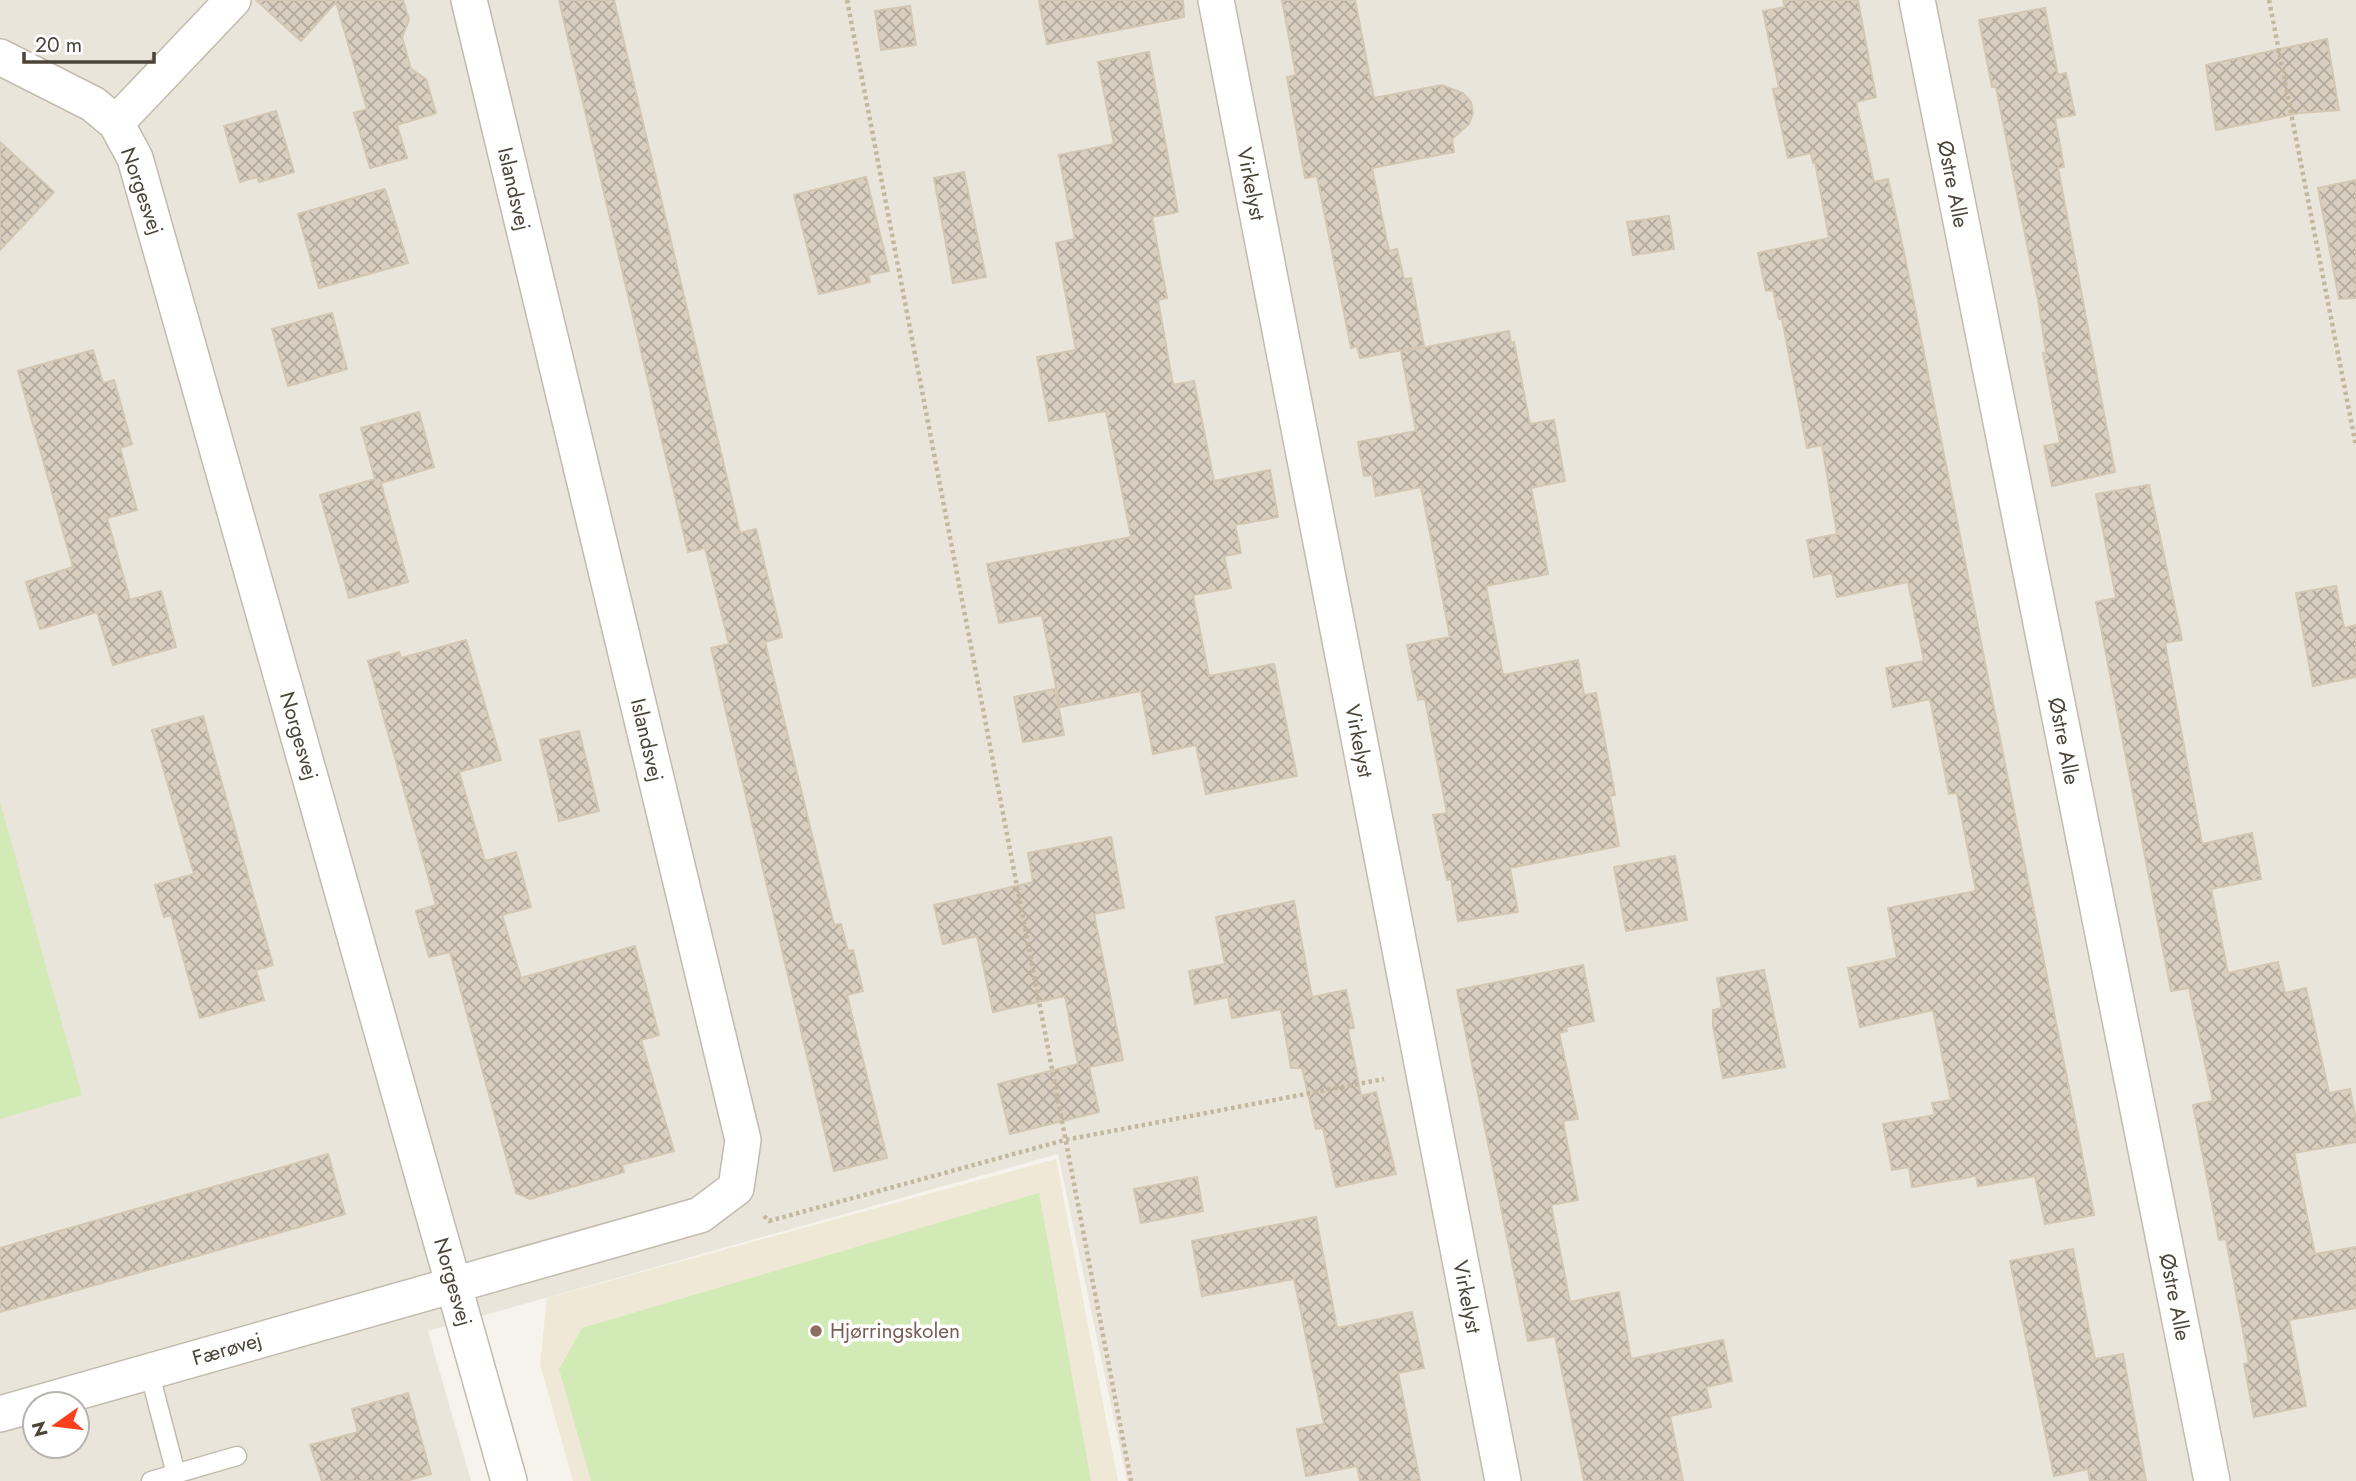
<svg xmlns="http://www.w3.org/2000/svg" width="2356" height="1481" viewBox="0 0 2356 1481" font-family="Jost,sans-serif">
<defs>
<pattern id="building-cross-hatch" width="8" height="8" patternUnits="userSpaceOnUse" patternTransform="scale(1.75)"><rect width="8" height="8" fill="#d8cfc1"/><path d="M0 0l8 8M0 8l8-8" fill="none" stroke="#b1aa9e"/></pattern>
</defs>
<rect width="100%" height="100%" fill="#f6f3ec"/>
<path fill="#eae5da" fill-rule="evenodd" d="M0,0H2356V1481H1127L1058,1154L428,1331L471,1481H0ZM35,1404H77V1446H35Z"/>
<path fill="#efe8d6" d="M1056,1159L1118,1481H573L540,1364L547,1298Z"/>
<path fill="#d2eab5" d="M0,802L82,1095L0,1119Z
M1039,1193L1091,1481H591L559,1369L582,1328Z"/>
<path fill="url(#building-cross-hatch)" stroke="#d3c7b4" stroke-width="2" d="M256,0H403L409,20L402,37L411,69L426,79L436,113L397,125L407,158L370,168L354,113L367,109L336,2L301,41Z
M559,0H614L740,533L756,529L782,637L765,642L834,925L841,924L848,951L853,950L863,991L847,995L887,1158L834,1171L711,648L729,644L705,548L688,552Z
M1039,0H1183L1184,17L1047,44Z
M1282,0H1355L1374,98L1442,85L1463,93L1471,102L1473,113L1469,124L1452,139L1454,152L1372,168L1389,251L1397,249L1404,279L1411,278L1424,346L1360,358L1357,346L1351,348L1317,176L1305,178L1287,77L1296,75Z
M1783,0H1858L1876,97L1856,102L1874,182L1888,179L1906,262L2094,1215L2045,1224L2035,1176L1978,1186L1976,1176L1912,1187L1909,1167L1892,1170L1883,1124L1935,1115L1932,1103L1951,1100L1933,1010L1860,1027L1848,968L1897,958L1888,908L1976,891L1957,793L1949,794L1930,699L1893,707L1886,668L1924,661L1908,582L1837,597L1832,573L1814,577L1807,540L1837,534L1822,445L1807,448L1782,319H1779L1773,290L1766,291L1758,253L1829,238L1815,162L1813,163L1811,153L1788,158L1773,89L1779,88L1763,11L1785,7Z
M910,6L916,45L881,50L875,11Z
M2045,8L2058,75L2066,73L2075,115L2055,118L2064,167L2058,168L2115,472L2052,486L2044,446L2060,443L2043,353L2046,352L2038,300L1996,87H1992L1979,20Z
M2327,39L2339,110L2300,113L2216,130L2206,65Z
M1149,52L1178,212L1152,217L1167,298L1158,300L1173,385L1194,381L1214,481L1270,470L1278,517L1235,525L1241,553L1224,556L1231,588L1193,595L1209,676L1274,664L1297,776L1206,794L1196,745L1153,754L1141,691L1060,707L1042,615L999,623L987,564L1131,537L1106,411L1049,421L1037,357L1076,350L1056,243L1075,239L1059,155L1114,144L1098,62Z
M276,111L294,172L259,182L257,177L240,182L224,126Z
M0,142L54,192L0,250Z
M964,172L986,277L953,283L934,178Z
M866,177L889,271L868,275L870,282L819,294L794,195Z
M2356,180V298L2339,299L2318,188Z
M385,189L408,263L319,288L298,214Z
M1669,216L1674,249L1633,255L1627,222Z
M332,313L347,369L288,386L272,329Z
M1509,331L1511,343L1514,342L1530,424L1554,420L1565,481L1531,488L1548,574L1486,586L1503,675L1578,660L1584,695L1596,693L1615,795L1610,796L1619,846L1510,868L1518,912L1458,921L1451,879L1447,880L1433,815L1447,813L1425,699L1418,700L1407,645L1450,637L1421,487L1376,496L1372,475L1364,476L1358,442L1416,431L1401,352Z
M93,350L103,383L114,380L132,444L120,448L137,510L107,518L130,600L161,591L176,647L113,665L97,612L40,629L26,582L73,567L18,371Z
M419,412L434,467L381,483L408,582L349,598L320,495L375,479L361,428Z
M2149,485L2182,640L2165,643L2202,844L2252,833L2261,879L2211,889L2228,973L2278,962L2285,993L2306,988L2329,1093L2350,1089L2356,1121V1142L2294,1153L2315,1254L2356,1247V1308L2289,1320L2306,1406L2254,1417L2244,1364L2249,1363L2226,1239L2219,1240L2193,1105L2213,1101L2189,988L2171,991L2096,602L2116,598L2096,494Z
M2336,586L2344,628L2356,625V677L2313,686L2296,593Z
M466,640L501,760L459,772L485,861L516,852L531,907L502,915L521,978L635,946L659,1035L641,1040L674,1151L622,1165L624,1172L530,1199L516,1193L450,952L429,957L416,911L436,905L368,661L399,652L401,658Z
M1055,689L1064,735L1023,742L1014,697Z
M203,716L273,965L256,970L264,1000L200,1018L171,915L164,917L155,885L194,874L152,730Z
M579,731L599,811L559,821L540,740Z
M1111,837L1124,908L1094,914L1123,1060L1089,1067L1099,1112L1010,1134L998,1084L1078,1064L1065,996L993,1012L977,936L943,944L934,905L1033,882L1028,853Z
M1675,856L1687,920L1626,931L1614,867Z
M1294,901L1312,997L1346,990L1354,1028L1348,1029L1361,1096L1376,1092L1396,1174L1336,1187L1323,1128L1316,1129L1302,1068H1291L1281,1009L1232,1018L1228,997L1195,1004L1189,971L1225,964L1216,917Z
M1583,965L1594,1021L1566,1027L1567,1031L1559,1033L1578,1119L1563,1121L1578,1200L1551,1205L1570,1302L1619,1292L1631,1359L1723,1340L1732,1381L1706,1387L1711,1407L1670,1416L1683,1481H1584L1555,1336L1528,1341L1457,990Z
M1764,970L1785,1067L1723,1078L1713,1026V1010L1722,1008L1717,978Z
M328,1154L345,1214L0,1312V1248Z
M1197,1177L1203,1211L1141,1223L1134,1189Z
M1316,1217L1337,1328L1412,1312L1424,1368L1398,1373L1420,1481H1360L1357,1466L1306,1476L1297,1429L1324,1424L1294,1279L1202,1296L1192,1241Z
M2073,1249L2095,1359L2123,1354L2146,1481H2090L2088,1469L2054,1476L2010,1261Z
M408,1393L431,1474L406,1481H322L310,1445L358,1432L352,1409Z"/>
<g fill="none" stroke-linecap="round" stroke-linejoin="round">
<defs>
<path id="lane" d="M149,1371L176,1474
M151,1481L237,1456"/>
<path id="street" d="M1216,0L1503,1481
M1917,0L2212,1481
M0,57L93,104L116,123L135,158L509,1481
M116,123L233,0
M0,1414L700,1215L736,1188L743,1140L469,0"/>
</defs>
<use href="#lane" stroke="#c2bbae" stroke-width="21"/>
<use href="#street" stroke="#c2bbae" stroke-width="38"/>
<path stroke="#c4b79f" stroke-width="4.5" stroke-dasharray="3.5 3.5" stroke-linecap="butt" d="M847,0L1131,1481
M2269,0L2356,446
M764,1216L769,1221L1065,1140L1384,1079"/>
<use href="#lane" stroke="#fff" stroke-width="18"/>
<use href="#street" stroke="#fff" stroke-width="35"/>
</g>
<circle fill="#8d6e63" stroke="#fff" stroke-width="2.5" cx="816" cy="1331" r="7"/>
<g text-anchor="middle" stroke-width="7" stroke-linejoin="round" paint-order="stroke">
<g font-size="21" fill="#4b4439" stroke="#fff">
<text transform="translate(1251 184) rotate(79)" y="7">Virkelyst</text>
<text transform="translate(1953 184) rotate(79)" y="7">Østre Alle</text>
<text transform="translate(514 189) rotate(77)" y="7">Islandsvej</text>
<text transform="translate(142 191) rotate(71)" y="7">Norgesvej</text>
<text transform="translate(299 736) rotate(74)" y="7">Norgesvej</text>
<text transform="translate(647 740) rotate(77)" y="7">Islandsvej</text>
<text transform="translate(1359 741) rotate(79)" y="7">Virkelyst</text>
<text transform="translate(2064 741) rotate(79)" y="7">Østre Alle</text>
<text transform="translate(453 1282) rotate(74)" y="7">Norgesvej</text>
<text transform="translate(1467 1297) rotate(79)" y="7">Virkelyst</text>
<text transform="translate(2175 1297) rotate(79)" y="7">Østre Alle</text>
<text transform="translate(227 1349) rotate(-16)" y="7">Færøvej</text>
</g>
<g font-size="21" fill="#785e54" stroke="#fff" text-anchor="start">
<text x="830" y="1338">Hjørringskolen</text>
</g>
</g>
<g transform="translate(56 1425) rotate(256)"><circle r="33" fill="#ffffff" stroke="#b7b4b0" stroke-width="2"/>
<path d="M0-5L12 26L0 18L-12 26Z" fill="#fc3f1d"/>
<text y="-10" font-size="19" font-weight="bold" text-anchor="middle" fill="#4b4439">N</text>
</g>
<path d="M24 52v10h130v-10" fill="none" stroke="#4b4439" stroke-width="3.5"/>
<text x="35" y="52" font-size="21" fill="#4b4439" stroke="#ffffff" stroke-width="5" paint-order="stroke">20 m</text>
</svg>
